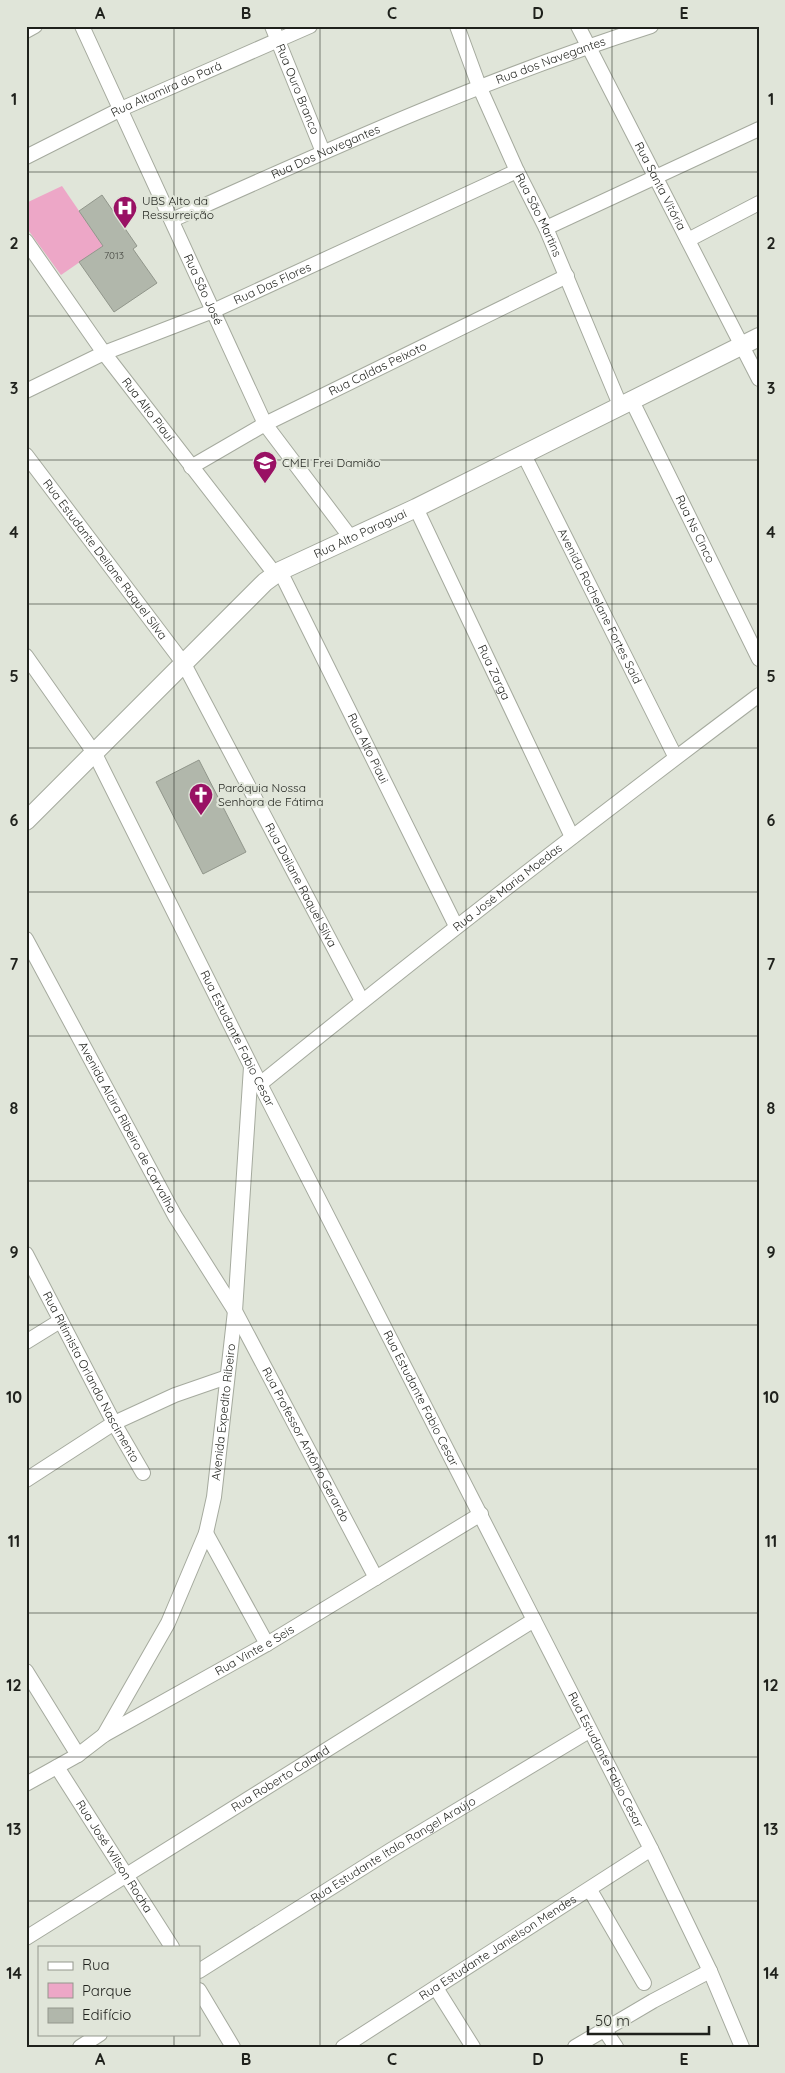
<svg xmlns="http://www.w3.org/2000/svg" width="785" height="2073" viewBox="0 0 785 2073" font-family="Quicksand,sans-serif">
<rect width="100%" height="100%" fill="#e0e5d9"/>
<path fill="#eda7c7" d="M62,186L103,246L61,275L26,227V203Z"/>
<path fill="#b1b7ab" stroke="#91968b" d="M102,195L137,246L133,249L157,283L114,312L79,262L103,246L79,211Z
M199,760L246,852L203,874L156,782Z"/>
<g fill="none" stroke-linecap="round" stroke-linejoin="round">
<defs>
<g id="minor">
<path id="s1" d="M82,26L265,424L351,538"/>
<path id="s2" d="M272,26L323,152"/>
<path id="s3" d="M457,26L479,86L517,171L546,228L620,405"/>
<path id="s4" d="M578,26L759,379"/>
<path d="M26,31L35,26"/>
<path id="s5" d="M26,157L121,109L310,26"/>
<path id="s6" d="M172,220C330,149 486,78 651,26"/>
<path d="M546,228L759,129"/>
<path d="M688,240L759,203"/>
<path id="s7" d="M26,241L104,353L275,574"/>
<path id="s8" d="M26,391L104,353L213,311L517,171"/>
<path id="s9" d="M631,399L759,659"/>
<path id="s10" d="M26,455L184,664L362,1001"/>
<path id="s11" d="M524,455L675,756"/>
<path id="s12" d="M191,467L265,424L567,276"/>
<path id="s13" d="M416,508L572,837"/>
<path id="s14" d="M280,571L456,926"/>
<path id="s15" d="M26,656L95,754L260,1084L651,1849L710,1971L742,2047"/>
<path id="s16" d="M26,939L175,1216L235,1311L376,1578"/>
<path id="s17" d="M260,1084C424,951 590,822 759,695"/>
<path id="s18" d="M26,1254L114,1423L143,1473"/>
<path d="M26,1342L60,1321"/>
<path d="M26,1480L114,1423L175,1395L227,1377"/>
<path d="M206,1533L267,1644"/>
<path d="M26,1671L78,1755"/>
<path id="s19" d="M104,1735L168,1623L206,1533L214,1497L235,1311L251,1067"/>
<path id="s20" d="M57,1767L172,1947"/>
<path id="s21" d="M26,1784L78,1755L104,1735L267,1644L481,1514"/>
<path d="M590,1890L644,1983"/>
<path id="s22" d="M26,1938L534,1620"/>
<path id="s23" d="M199,1971L391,1850L589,1731"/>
<path d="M436,1988L473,2047"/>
<path d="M199,1990L233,2047"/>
<path d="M604,2029L616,2047"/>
<path d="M80,2047L100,2034"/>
<path id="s24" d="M343,2047L651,1849"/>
<path d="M575,2047L653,2001L710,1971"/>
</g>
<g id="tertiary">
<path id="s25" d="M26,821L265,582L280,571L416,508L759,337"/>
</g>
</defs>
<use href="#minor" stroke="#a5aa9e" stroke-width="16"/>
<use href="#tertiary" stroke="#a5aa9e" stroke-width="20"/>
<use href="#minor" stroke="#fff" stroke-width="14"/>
<use href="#tertiary" stroke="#fff" stroke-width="18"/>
</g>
<path fill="none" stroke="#1f211c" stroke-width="1" stroke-opacity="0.55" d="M174,26V1947M320,26V2047M466,26V2047M612,26V2047M26,172H759M26,316H759M26,460H759M26,604H759M26,748H759M26,892H759M26,1036H759M26,1181H759M26,1325H759M26,1469H759M26,1613H759M26,1757H759M26,1901H759M174,2034V2047"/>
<defs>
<symbol id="hospital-pin" viewBox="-11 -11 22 30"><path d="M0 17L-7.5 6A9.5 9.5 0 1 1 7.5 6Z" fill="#991164" stroke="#e0e5d9"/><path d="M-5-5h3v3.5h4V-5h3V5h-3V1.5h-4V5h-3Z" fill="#fff"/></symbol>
<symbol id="school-pin" viewBox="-11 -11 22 30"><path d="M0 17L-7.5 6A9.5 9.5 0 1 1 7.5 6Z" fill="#991164" stroke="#e0e5d9"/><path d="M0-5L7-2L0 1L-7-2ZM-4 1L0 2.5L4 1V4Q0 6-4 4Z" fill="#fff"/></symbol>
<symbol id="church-pin" viewBox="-11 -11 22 30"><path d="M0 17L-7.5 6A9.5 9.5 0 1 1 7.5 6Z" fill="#991164" stroke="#e0e5d9"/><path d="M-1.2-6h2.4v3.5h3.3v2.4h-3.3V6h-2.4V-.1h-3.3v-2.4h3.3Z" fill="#fff"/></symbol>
</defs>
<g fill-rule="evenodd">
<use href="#hospital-pin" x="111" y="194" width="28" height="38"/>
<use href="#school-pin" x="251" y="449" width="28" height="38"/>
<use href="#church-pin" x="187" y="781" width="28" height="38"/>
</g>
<g text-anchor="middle" stroke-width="4.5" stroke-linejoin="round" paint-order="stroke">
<g font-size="10" fill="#444640">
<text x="114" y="259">7013</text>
</g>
<g font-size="12" fill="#1f211c" stroke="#e0e5d9">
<text dy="4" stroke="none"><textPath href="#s6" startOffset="411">Rua dos Navegantes</textPath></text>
<text dy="4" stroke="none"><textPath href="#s5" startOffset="156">Rua Altamira do Pará</textPath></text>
<text dy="4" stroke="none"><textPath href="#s2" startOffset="68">Rua Ouro Branco</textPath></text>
<text dy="4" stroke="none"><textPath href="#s6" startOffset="168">Rua Dos Navegantes</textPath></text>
<text dy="4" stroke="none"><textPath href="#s4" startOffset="180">Rua Santa Vitória</textPath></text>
<text dy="4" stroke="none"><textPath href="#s3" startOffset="206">Rua São Martins</textPath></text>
<text dy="4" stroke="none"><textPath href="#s8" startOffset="269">Rua Das Flores</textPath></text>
<text dy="4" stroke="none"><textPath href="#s1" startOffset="290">Rua São José</textPath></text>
<text dy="4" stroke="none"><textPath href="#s12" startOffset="211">Rua Caldas Peixoto</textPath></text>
<text dy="4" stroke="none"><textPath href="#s7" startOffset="208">Rua Alto Piauí</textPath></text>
<text dy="4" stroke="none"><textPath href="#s9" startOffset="145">Rua Ns Cinco</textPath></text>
<text dy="4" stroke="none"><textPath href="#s25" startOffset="445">Rua Alto Paraguai</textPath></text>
<text dy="4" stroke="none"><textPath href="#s10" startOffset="131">Rua Estudante Deilane Raquel Silva</textPath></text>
<text dy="4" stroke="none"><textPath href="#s11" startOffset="169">Avenida Rochelane Fortes Said</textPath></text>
<text dy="4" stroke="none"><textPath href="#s13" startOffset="182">Rua Zarga</textPath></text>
<text dy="4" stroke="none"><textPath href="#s14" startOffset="198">Rua Alto Piaui</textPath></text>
<text dy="4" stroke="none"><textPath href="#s10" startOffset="512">Rua Dailane Raquel Silva</textPath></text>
<text dy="4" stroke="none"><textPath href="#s17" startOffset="316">Rua José Maria Moedas</textPath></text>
<text dy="4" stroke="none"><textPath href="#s15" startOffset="438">Rua Estudante Fabio Cesar</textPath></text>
<text dy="4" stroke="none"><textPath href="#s16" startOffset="214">Avenida Alcira Ribeiro de Carvalho</textPath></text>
<text dy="4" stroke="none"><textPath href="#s18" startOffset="139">Rua Ritimista Orlando Nascimento</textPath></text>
<text dy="4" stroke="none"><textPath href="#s15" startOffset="842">Rua Estudante Fabio Cesar</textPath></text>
<text dy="4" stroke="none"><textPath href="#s19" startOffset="349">Avenida Expedito Ribeiro</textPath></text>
<text dy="4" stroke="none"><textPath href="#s16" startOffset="578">Rua Professor Antônio Gerardo</textPath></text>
<text dy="4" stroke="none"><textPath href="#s21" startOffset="265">Rua Vinte e Seis</textPath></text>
<text dy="4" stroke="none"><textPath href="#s15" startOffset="1248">Rua Estudante Fabio Cesar</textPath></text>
<text dy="4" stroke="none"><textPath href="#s22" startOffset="300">Rua Roberto Caland</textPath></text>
<text dy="4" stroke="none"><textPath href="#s23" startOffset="229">Rua Estudante Italo Rangel Araújo</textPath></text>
<text dy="4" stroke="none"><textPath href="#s20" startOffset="106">Rua José Wilson Rocha</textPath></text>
<text dy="4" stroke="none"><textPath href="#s24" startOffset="184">Rua Estudante Janielson Mendes</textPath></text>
</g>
<g font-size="12" fill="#1f211c" stroke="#e0e5d9" text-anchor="start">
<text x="142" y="205">UBS Alto da<tspan x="142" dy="14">Ressurreição</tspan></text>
<text x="282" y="467">CMEI Frei Damião</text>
<text x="218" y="792">Paróquia Nossa<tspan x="218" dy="14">Senhora de Fátima</tspan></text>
</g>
</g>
<rect width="785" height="2073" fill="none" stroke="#e0e5d9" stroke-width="55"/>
<rect x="38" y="1946" width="162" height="90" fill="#e0e5d9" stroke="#93978d"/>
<rect x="48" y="1962" width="25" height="8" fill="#ffffff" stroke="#93978d"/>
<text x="82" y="1970" font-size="15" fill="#1f211c">Rua</text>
<rect x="48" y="1983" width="25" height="15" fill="#eda7c7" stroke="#93978d"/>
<text x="82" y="1996" font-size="15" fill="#1f211c">Parque</text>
<rect x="48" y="2008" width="25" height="15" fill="#b1b7ab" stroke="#93978d"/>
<text x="82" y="2020" font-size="15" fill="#1f211c">Edifício</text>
<path d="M588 2026v8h121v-8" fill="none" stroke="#1f211c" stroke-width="2.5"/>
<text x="595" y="2026" font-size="15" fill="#1f211c" stroke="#e0e5d9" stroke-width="4" paint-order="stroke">50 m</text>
<rect x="28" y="28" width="730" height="2018" fill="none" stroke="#1f211c" stroke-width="2"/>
<g font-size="16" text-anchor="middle" font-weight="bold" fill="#1f211c">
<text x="100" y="19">A</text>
<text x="246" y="19">B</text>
<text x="392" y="19">C</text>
<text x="538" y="19">D</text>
<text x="684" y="19">E</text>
<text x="14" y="105">1</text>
<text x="771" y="105">1</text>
<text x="14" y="249">2</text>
<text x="771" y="249">2</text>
<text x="14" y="394">3</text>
<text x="771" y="394">3</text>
<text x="14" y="538">4</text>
<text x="771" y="538">4</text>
<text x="14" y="682">5</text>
<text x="771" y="682">5</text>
<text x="14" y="826">6</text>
<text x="771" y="826">6</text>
<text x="14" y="970">7</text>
<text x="771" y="970">7</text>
<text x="14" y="1114">8</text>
<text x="771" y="1114">8</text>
<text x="14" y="1258">9</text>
<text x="771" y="1258">9</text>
<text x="14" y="1403">10</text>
<text x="771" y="1403">10</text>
<text x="14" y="1547">11</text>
<text x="771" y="1547">11</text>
<text x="14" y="1691">12</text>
<text x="771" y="1691">12</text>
<text x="14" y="1835">13</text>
<text x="771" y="1835">13</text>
<text x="14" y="1979">14</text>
<text x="771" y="1979">14</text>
<text x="100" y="2065">A</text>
<text x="246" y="2065">B</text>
<text x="392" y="2065">C</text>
<text x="538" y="2065">D</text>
<text x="684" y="2065">E</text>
</g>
</svg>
